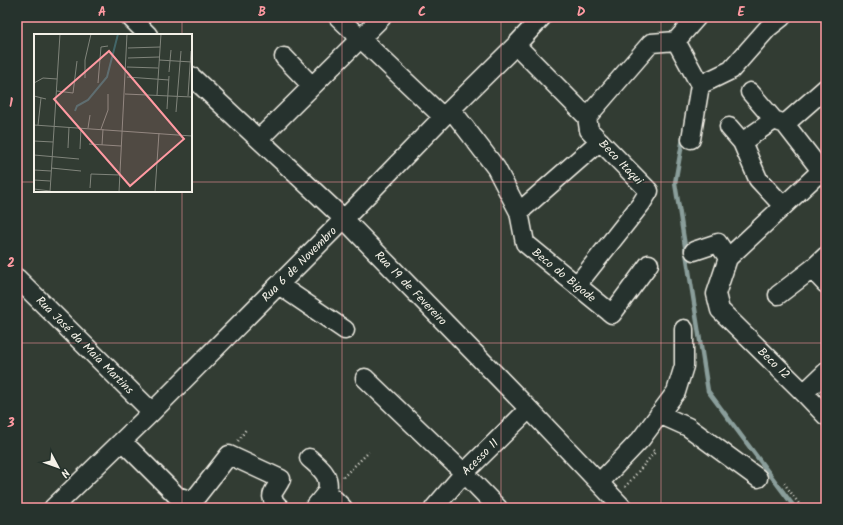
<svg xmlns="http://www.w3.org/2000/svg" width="843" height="525" viewBox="0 0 843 525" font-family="Kalam,sans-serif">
<rect width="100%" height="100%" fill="#323c33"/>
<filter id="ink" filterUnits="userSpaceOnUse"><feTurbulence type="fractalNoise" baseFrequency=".025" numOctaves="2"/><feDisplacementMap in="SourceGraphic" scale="8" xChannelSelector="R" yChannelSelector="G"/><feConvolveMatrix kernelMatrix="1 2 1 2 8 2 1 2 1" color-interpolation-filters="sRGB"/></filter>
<g filter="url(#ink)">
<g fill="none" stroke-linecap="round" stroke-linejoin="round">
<path stroke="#8a9e9b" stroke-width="4.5" d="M683,138L675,183L708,391L795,508"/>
<defs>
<path id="minor" d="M130,17L148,35
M338,17L443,117
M676,41L700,85
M676,41L697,17
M516,45L587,117L589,130L649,191L641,204L577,285
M284,57L312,86
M191,76L344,219L529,409L623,508
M700,85L731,70L768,28L782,17
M750,92L774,120
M451,109L496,168L519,212L525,243L612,314L649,264
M587,117L651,43L676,41
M785,124L826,177
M785,124L826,88
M729,127L742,142L758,179L783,206
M259,139L382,17
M691,139L700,85
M742,142L774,120L785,124
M821,171L728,258L716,294L720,310L804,393L826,416
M519,212L600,141
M694,251L718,243L728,258
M812,269L826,284
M17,278L152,412
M279,285L345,330
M778,295L812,269L826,256
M365,378L464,473L498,508
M804,393L826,372
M659,414L688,427L758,478
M122,441L177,496L193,501L229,455L281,479C275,493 265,494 280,508
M309,458C321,469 331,475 327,492
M599,483L641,439L676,392L684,366V329
M53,508L152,412L344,219L443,117L516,45L542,17
M314,508L327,492L343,508
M434,508L464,473L529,409"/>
</defs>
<use href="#minor" stroke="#f4f1e8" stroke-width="21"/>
<path stroke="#f4f1e8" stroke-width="2.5" stroke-dasharray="1 3" stroke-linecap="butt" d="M238,441L247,428
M343,477L369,452
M784,483L802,508
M625,487L655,452L653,450"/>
<use href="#minor" stroke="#26332d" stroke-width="18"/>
</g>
</g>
<path fill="none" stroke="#ff9aa2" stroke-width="1" stroke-opacity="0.55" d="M182,17V35M342,17V508M501,17V508M661,17V508M17,182H35M191,182H826M182,191V508M17,343H826"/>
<g text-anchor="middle" stroke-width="3" stroke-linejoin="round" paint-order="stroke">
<g font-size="12" fill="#f4f1e8" stroke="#26332d">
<text transform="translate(621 162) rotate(46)" y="4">Beco Itaqui</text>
<text transform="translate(299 264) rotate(-45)" y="4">Rua 6 de Novembro</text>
<text transform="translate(564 275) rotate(39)" y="4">Beco do Bigode</text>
<text transform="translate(411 288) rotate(46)" y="4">Rua 19 de Fevereiro</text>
<text transform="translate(85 345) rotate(45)" y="4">Rua José da Maia Martins</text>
<text transform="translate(774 363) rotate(44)" y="4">Beco 12</text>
<text transform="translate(480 457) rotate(-45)" y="4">Acesso 11</text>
</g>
</g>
<g transform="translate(34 34)">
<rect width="158" height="158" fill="#323c33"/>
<path fill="none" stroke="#436668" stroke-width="2" d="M41,77L43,72L54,66L73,43L84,0"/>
<path fill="none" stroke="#80847b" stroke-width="1" d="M94,14L126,13M94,24L125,23M125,26L158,28M93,33L124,34M135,38L137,16M93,43L135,46M51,44V26L57,0M0,49L9,44L23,45M64,49L67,13L74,12M23,57L39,59L43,27M91,60L158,63M123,61L127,0M0,62L12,65M154,62L157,17M133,75L135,42M142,78L147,17M0,91L158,102M4,91L7,64M54,94L56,81M67,95L74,76V60M0,107L19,108M55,110L87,112M68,111L69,95M34,114L35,93M46,115L47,94M0,121L45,125M17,134L47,137M0,136L17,137M0,146L16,147M56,154L57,140L86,141M0,155L16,157M16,158L26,0M85,158L93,0M121,158L125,99"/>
<path fill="#ff9aa2" fill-opacity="0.15" stroke="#ff9aa2" stroke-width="2" d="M75,17L150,105L96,152L20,65Z"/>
<rect width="158" height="158" fill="none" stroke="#f4f1e8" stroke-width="2"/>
</g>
<rect width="843" height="525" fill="none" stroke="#26332d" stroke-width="44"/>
<g transform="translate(58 467) rotate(131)" stroke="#26332d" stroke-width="3" paint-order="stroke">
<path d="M0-3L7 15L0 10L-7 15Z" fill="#f4f1e8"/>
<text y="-6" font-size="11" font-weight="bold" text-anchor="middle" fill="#f4f1e8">N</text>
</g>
<rect x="22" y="22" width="799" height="481" fill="none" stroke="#ff9aa2" stroke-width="1.5"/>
<g font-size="13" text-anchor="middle" font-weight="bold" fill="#ff9aa2">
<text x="102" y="16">A</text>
<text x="262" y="16">B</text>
<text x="422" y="16">C</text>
<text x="581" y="16">D</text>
<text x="741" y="16">E</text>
<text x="11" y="107">1</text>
<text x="11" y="267">2</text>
<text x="11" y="427">3</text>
</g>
</svg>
